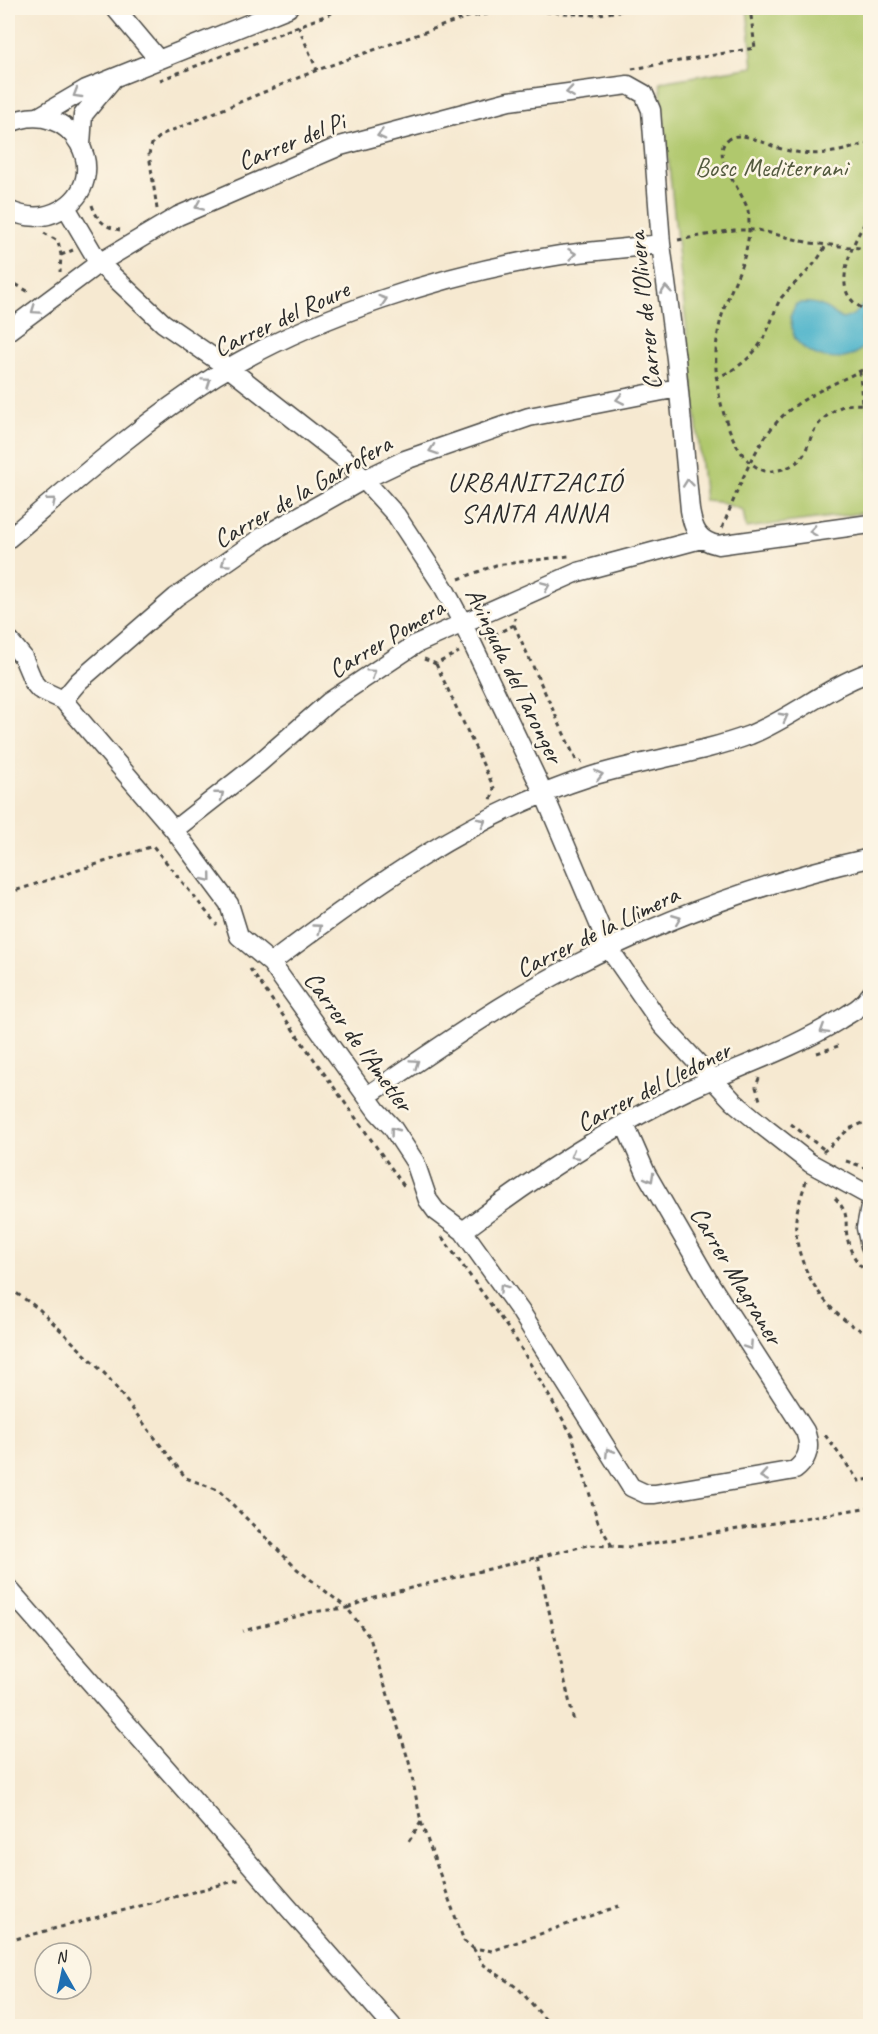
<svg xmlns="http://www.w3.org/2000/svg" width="878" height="2034" viewBox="0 0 878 2034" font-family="Caveat,sans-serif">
<rect width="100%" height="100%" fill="#fcf5e5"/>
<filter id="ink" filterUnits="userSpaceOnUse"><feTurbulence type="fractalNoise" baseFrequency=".0167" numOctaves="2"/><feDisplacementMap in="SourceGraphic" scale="12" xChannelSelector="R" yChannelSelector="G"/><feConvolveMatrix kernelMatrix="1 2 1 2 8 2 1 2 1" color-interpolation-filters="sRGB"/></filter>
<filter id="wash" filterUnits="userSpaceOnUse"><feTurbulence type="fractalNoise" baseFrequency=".008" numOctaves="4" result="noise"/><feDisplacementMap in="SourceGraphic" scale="24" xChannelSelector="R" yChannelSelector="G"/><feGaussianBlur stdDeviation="1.35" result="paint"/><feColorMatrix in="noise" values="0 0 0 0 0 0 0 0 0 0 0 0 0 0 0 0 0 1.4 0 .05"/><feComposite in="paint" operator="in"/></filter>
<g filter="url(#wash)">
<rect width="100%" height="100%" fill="#f6e9d1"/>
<path fill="#b0c86d" stroke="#6e7a4c" stroke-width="1.5" d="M747,8H870V512L746,528L743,510L718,502L705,501L660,82L753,67Z"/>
<path fill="#4db4cb" stroke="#3c707b" stroke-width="1.5" d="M870,291C871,310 865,307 862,320C860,329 864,337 864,346C848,367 811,360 796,340C792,334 792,324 790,317L796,304C816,299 827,308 842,319C857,317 864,304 870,291Z"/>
</g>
<g filter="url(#ink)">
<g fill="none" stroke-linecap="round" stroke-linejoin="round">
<defs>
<path id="minor" d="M115,8L157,58
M40,116L86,89L288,8
M8,124C72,93 117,179 60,210C42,220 25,218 8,210
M81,145L83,115L112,80
M66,207L99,263L163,323L230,369L346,460L396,515L444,588L462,622L544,794L610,950L662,1025L734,1102L764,1127L810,1163L870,1196
M8,331L99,263L178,216L340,146L509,101L628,85L644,94L651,110L661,244L676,359L690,510C693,529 698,541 718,545L870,524
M8,539C75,482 140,424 215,376C312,316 449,272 561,255C594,251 627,248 661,244
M8,639L23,657L34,683L39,689L63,700L174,830L229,904L239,936L271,963L377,1111L392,1127L415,1162L428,1200L436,1211L463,1231L521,1312L631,1487L646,1494H655L795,1470C809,1459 811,1447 805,1431L712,1287L646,1173L625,1125
M63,700L79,681L176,597L262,537L363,480L405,460L529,417L678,388
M174,830L258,764L329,702L416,644L578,572L701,539
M271,963C370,888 472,814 592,776C644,760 699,754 750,735C792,718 827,687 870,672
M367,1096C433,1051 500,1004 571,967C666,918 766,881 870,858
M870,1207L866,1228L870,1246
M463,1231C533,1178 607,1129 686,1091C737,1067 791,1050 839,1020C850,1013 863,1007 870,995
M8,1588L392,2026"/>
</defs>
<use href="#minor" stroke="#494844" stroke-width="21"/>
<path stroke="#494844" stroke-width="3" stroke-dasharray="4.5 4.5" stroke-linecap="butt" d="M465,8L467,17
M298,26L317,70
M632,69L755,48L750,8
M160,80L345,8
M870,142C838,154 811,158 778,148C765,144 738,128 726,141C711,158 744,192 748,211C749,216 749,224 749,229C748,255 737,276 728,298C710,341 713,390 730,431C736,447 748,466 765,471C770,472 779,470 783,469C811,460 804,443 818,425C824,417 835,409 843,406C851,403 862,405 870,404
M92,205C97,220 104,227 120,230
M157,209L149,154L152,144L163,134L317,70L467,17L518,10L593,15L639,8
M870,216C857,232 837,275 848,295C853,304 862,308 870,313
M44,233L58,241L61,255L60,272
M678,240L734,230H758L810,243L870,249
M61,255L73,250
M8,280L31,293
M860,371L862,405L870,423
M715,378C742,368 760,351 770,324C774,316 776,305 781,298C799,277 813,271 826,245
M722,528C740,486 757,432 796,405C819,389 845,379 870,366
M459,579L496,565L569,556
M514,625L576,760L582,762
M486,639L514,625L515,618
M424,659L436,664L459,652
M436,664L494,788L491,800
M8,893L153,846L217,925
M250,969L404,1186
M817,1053L838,1046
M759,1078L756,1087L760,1100
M791,1124L826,1151
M823,1152L849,1129L870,1120
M846,1161L870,1169
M806,1181C803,1191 799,1202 797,1212C788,1258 827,1320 870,1334
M835,1198C852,1216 843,1221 848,1241C851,1256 861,1267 870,1277
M442,1237L515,1338L572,1435L598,1522L612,1546
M8,1293H16L39,1309L107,1376L186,1478L218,1490L297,1569L347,1608L312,1612L243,1631
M825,1435L859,1481L870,1479
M537,1557L574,1722
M421,1822L464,1941L473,1948L492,1951L619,1906
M409,1841L421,1822L409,1762L370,1638L347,1608L374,1597L588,1545L630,1547L870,1507
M8,1941L242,1879
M473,1948L484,1965L519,1989L551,2026"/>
<use href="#minor" stroke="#fff" stroke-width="18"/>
</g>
<defs><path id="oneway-chevron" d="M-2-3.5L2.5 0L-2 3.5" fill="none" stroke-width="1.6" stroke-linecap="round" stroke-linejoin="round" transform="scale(1.5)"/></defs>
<g stroke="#a0a0a0">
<use href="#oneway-chevron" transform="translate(570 92) rotate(172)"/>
<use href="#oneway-chevron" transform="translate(77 94) rotate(149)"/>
<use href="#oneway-chevron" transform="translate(381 135) rotate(165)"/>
<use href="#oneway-chevron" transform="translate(199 206) rotate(157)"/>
<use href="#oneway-chevron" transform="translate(572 254) rotate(-6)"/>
<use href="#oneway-chevron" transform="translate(666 290) rotate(-97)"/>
<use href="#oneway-chevron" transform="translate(383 300) rotate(-18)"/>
<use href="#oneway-chevron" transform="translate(35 310) rotate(145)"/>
<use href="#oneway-chevron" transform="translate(207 382) rotate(-34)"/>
<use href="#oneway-chevron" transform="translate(620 399) rotate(169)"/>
<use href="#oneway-chevron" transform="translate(433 450) rotate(161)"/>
<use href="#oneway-chevron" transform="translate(688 483) rotate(-96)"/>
<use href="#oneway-chevron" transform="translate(52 501) rotate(-40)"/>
<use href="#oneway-chevron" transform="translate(813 531) rotate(172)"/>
<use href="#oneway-chevron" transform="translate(225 563) rotate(145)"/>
<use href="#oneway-chevron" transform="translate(546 586) rotate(-23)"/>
<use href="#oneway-chevron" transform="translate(372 673) rotate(-34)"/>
<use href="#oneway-chevron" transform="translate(784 717) rotate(-28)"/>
<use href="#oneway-chevron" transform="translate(599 775) rotate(-14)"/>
<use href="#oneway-chevron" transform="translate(220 795) rotate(-39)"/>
<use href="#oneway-chevron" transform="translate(482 822) rotate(-28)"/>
<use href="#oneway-chevron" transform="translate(208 878) rotate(51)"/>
<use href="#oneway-chevron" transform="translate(677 919) rotate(-22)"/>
<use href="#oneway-chevron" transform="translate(318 928) rotate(-36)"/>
<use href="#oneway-chevron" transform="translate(824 1030) rotate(148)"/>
<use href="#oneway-chevron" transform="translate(415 1063) rotate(-34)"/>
<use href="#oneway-chevron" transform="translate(394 1131) rotate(-127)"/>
<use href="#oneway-chevron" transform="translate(574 1155) rotate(150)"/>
<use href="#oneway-chevron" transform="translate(650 1178) rotate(61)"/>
<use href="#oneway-chevron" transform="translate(503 1288) rotate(-126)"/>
<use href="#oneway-chevron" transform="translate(749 1346) rotate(56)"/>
<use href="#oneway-chevron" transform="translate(609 1452) rotate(-122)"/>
<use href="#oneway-chevron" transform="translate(764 1476) rotate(171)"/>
</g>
</g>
<g text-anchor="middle" stroke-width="5" stroke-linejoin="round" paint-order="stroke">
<g font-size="26" fill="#2b2b2b" stroke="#fcf5e5">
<text transform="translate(291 141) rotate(-22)" y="9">Carrer del Pi</text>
<text transform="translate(644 311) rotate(-96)" y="9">Carrer de l'Olivera</text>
<text transform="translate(281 318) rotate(-25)" y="9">Carrer del Roure</text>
<text transform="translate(302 491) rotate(-30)" y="9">Carrer de la Garrofera</text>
<text transform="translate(386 638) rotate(-31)" y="9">Carrer Pomera</text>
<text transform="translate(515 675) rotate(64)" y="9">Avinguda del Taronger</text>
<text transform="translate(597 931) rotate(-26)" y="9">Carrer de la Llimera</text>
<text transform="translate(359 1041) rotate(54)" y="9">Carrer de l'Ametler</text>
<text transform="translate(653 1086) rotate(-27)" y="9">Carrer del Lledoner</text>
<text transform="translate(737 1275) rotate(59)" y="9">Carrer Magraner</text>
</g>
<g font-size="26" fill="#535a3f" stroke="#fcf5e5">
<text x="771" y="176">Bosc Mediterrani</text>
</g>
<g font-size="27" letter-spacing="1.5" fill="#2b2b2b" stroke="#fcf5e5">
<text x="535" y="491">URBANITZACIÓ<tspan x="535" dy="31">SANTA ANNA</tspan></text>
</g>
</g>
<rect width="878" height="2034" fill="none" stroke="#fcf5e5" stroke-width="30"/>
<g transform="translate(63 1971) rotate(351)"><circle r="28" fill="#fcf5e5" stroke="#a8a49b" stroke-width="1.5"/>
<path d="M0-4.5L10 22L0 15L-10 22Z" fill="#1f6fb2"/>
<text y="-9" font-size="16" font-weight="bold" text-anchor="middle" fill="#2b2b2b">N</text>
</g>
</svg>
